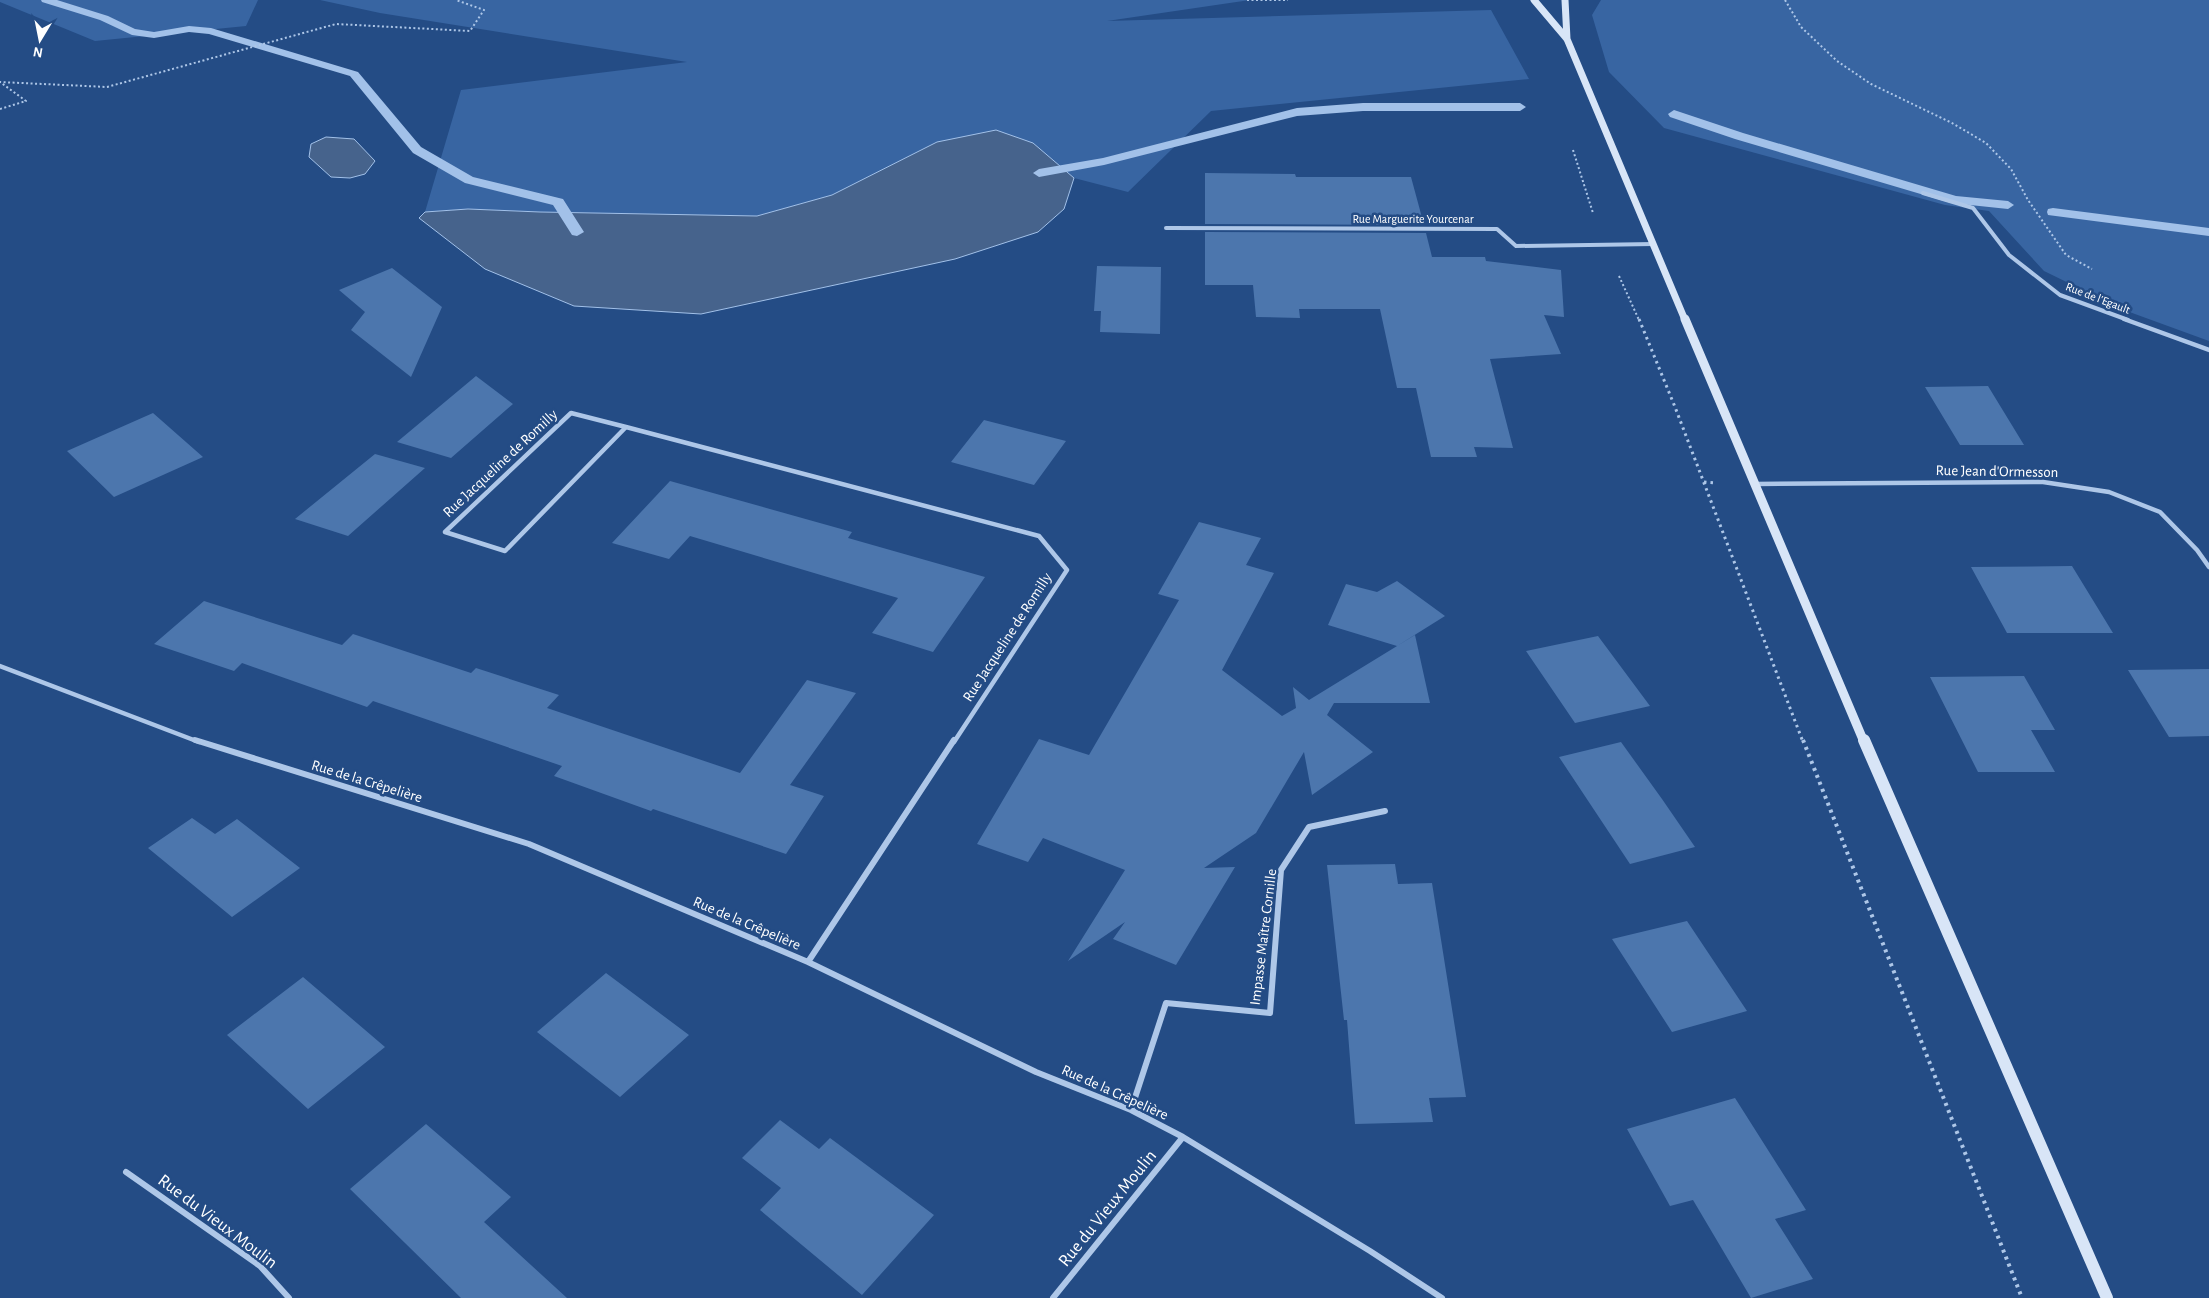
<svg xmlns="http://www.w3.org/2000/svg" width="2209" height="1298" viewBox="0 0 2209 1298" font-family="'Alegreya Sans',sans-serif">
<rect width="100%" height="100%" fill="#244c85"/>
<path fill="#3865a2" d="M0,0H258L246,26L95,41L0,2Z
M320,0H1250L1107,21L1491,10L1529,79L1211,111L1128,192L1074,178L1063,168L937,142L832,195L757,216L540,212L468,209L425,212L461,90L687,62L380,13Z
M1601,0H2209V341L2124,310L2044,271L1989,211L1945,205L1664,128L1609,72L1592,15Z"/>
<path fill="#46638c" stroke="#a2c1e9" d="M996,130L1033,143L1074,178L1064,209L1038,232L955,259L701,314L574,306L485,269L419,218L425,212L468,209L540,212L757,216L832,195L937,142Z
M326,137L354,139L375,161L365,174L350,178L331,177L309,157L311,144Z"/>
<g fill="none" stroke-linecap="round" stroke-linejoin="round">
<path fill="#a2c1e9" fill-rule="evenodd" d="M41,0H57L108,16L135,29L154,32L189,26L211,28L358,72L421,147L473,177L563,199L584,232L577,236L572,235L553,205L465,183L413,153L350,76L209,34L189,32L154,38L132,35L100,20L42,2Z
M1363,103H1520L1526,107L1520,111H1363L1297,116L1104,165L1039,177L1033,173L1039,169L1103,158L1297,108Z
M1674,110L1743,133L1956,196L2008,201L2014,205L2008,209L1951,203L1735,139L1670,117L1668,114Z
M2053,208L2209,228V236L2048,215L2047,212L2048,209Z"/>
</g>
<path fill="#4c76ad" d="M1205,173L1295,174L1296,177H1411L1424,225L1205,224Z
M1205,232L1426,233L1432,257H1485L1486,261L1561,270L1564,317L1544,315L1561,354L1490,359L1513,448L1474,447L1477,457H1431L1416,388H1397L1380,309H1299L1300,318L1256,317L1253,285H1205Z
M1097,266L1161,267L1160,334L1100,332L1101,311H1094Z
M392,268L442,307L411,377L351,330L365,312L339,290Z
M476,376L513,404L451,458L397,442Z
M1988,386L2024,445H1960L1925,387Z
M153,413L203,457L114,497L67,451Z
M984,420L1066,441L1034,485L951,462Z
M375,454L425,468L348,536L295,519Z
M670,481L852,532L848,538L985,577L933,652L872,633L898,598L690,536L669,559L612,543Z
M1199,522L1261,538L1246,565L1274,573L1222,670L1282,716L1296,708L1293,687L1309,700L1415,635L1430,703H1334L1327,715L1373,752L1312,795L1304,752L1256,833L1204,868L1235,867L1176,965L1113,939L1125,922L1068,961L1125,870L1043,838L1028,862L977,844L1039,739L1089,755L1179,600L1158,594Z
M2072,566L2113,633H2007L1971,567Z
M1397,581L1445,616L1397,646L1328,625L1346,584L1377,592Z
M204,601L342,645L353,634L471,673L476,668L559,695L547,708L740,773L807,680L856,693L790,785L824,796L786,854L653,809L651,811L554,776L562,766L373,701L367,707L242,663L234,671L154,644Z
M1598,636L1650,706L1575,723L1526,651Z
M2209,669V736L2169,737L2128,670Z
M2024,676L2055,730H2031L2055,772H1978L1930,677Z
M1621,742L1662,799L1695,847L1630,864L1559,757Z
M192,818L215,834L237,819L300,868L232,917L148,848Z
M1395,864L1398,884L1432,883L1466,1097L1429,1098L1433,1122L1355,1124L1347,1020H1344L1327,865Z
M1687,921L1747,1011L1672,1032L1612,939Z
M606,973L689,1035L620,1097L537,1032Z
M303,977L385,1047L308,1109L227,1035Z
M1735,1098L1806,1210L1775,1219L1813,1279L1751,1298L1693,1200L1670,1206L1627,1129Z
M780,1120L819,1149L830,1138L934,1215L862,1295L760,1210L781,1188L742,1158Z
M426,1124L511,1197L484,1222L567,1298H461L350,1189Z"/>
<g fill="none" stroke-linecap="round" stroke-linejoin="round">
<path stroke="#aec7e8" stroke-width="2" stroke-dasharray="2 2.5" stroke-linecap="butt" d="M1247,0H1288
M1785,0L1801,27L1837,61L1871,84L1952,123L1986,143L2011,169L2028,200L2066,255L2092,269
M0,109L26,101L0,82L107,87L336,24L470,31L484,10L456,0
M1573,150L1593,213
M1619,276L1639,320"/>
<path stroke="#aec7e8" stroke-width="3" stroke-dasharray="2.5 4" stroke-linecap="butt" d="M1639,319L1675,407L1803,742
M1704,482L1716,483"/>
<path stroke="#aec7e8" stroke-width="4" stroke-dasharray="3 4.5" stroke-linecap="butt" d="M1803,740L2022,1298"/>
<path stroke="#aec7e8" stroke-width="4" d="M1923,193L1973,208L2009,255L2060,295L2128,320
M1166,228L1497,229L1516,246L1654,244"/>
<path stroke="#aec7e8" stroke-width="4.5" d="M2124,319L2209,350
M571,413L626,427L505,551L445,532Z
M626,427L1039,536L1067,570L954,742
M1755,484L2043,482L2109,492L2160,512L2197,550L2209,567
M0,666L199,742"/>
<path stroke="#aec7e8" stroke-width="6" d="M195,740L529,844L808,962L1036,1072L1131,1110L1183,1137L1370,1251L1442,1298
M808,962L954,740
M1131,1110L1166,1003L1270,1013L1281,870L1309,827L1385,811
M126,1172L260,1266L289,1298
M1053,1298L1183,1137"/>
<path stroke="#d8e5f7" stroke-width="7" d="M1534,0L1567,39L1685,320
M1565,0L1567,39"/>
<path stroke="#d8e5f7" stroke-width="9" d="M1685,319L1864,742"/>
<path stroke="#d8e5f7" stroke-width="12" d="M1864,740L2107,1298"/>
</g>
<g text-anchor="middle" stroke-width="5" stroke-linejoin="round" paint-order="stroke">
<g font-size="12" fill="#fff" stroke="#244c85">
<text x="1413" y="223">Rue Marguerite Yourcenar</text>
<text transform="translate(2098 298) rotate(21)" y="4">Rue de l'Egault</text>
</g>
<g font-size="15" fill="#fff" stroke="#244c85">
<text transform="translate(500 463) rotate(-43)" y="5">Rue Jacqueline de Romilly</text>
<text transform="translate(1997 471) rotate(1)" y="5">Rue Jean d'Ormesson</text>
<text transform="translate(1007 637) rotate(-57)" y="5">Rue Jacqueline de Romilly</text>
<text transform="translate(367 781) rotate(17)" y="5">Rue de la Crêpelière</text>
<text transform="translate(747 923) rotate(23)" y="5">Rue de la Crêpelière</text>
<text transform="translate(1263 937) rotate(-83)" y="5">Impasse Maître Cornille</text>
<text transform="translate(1115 1092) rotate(24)" y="5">Rue de la Crêpelière</text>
</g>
<g font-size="18" fill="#fff" stroke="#244c85">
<text transform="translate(1107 1208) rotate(-51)" y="6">Rue du Vieux Moulin</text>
<text transform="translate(218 1221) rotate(37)" y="6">Rue du Vieux Moulin</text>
</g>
</g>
<g transform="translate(40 40) rotate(190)" stroke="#244c85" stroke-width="4" paint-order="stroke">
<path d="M0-4L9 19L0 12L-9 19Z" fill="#ffffff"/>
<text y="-8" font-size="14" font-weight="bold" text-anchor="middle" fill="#ffffff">N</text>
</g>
</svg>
